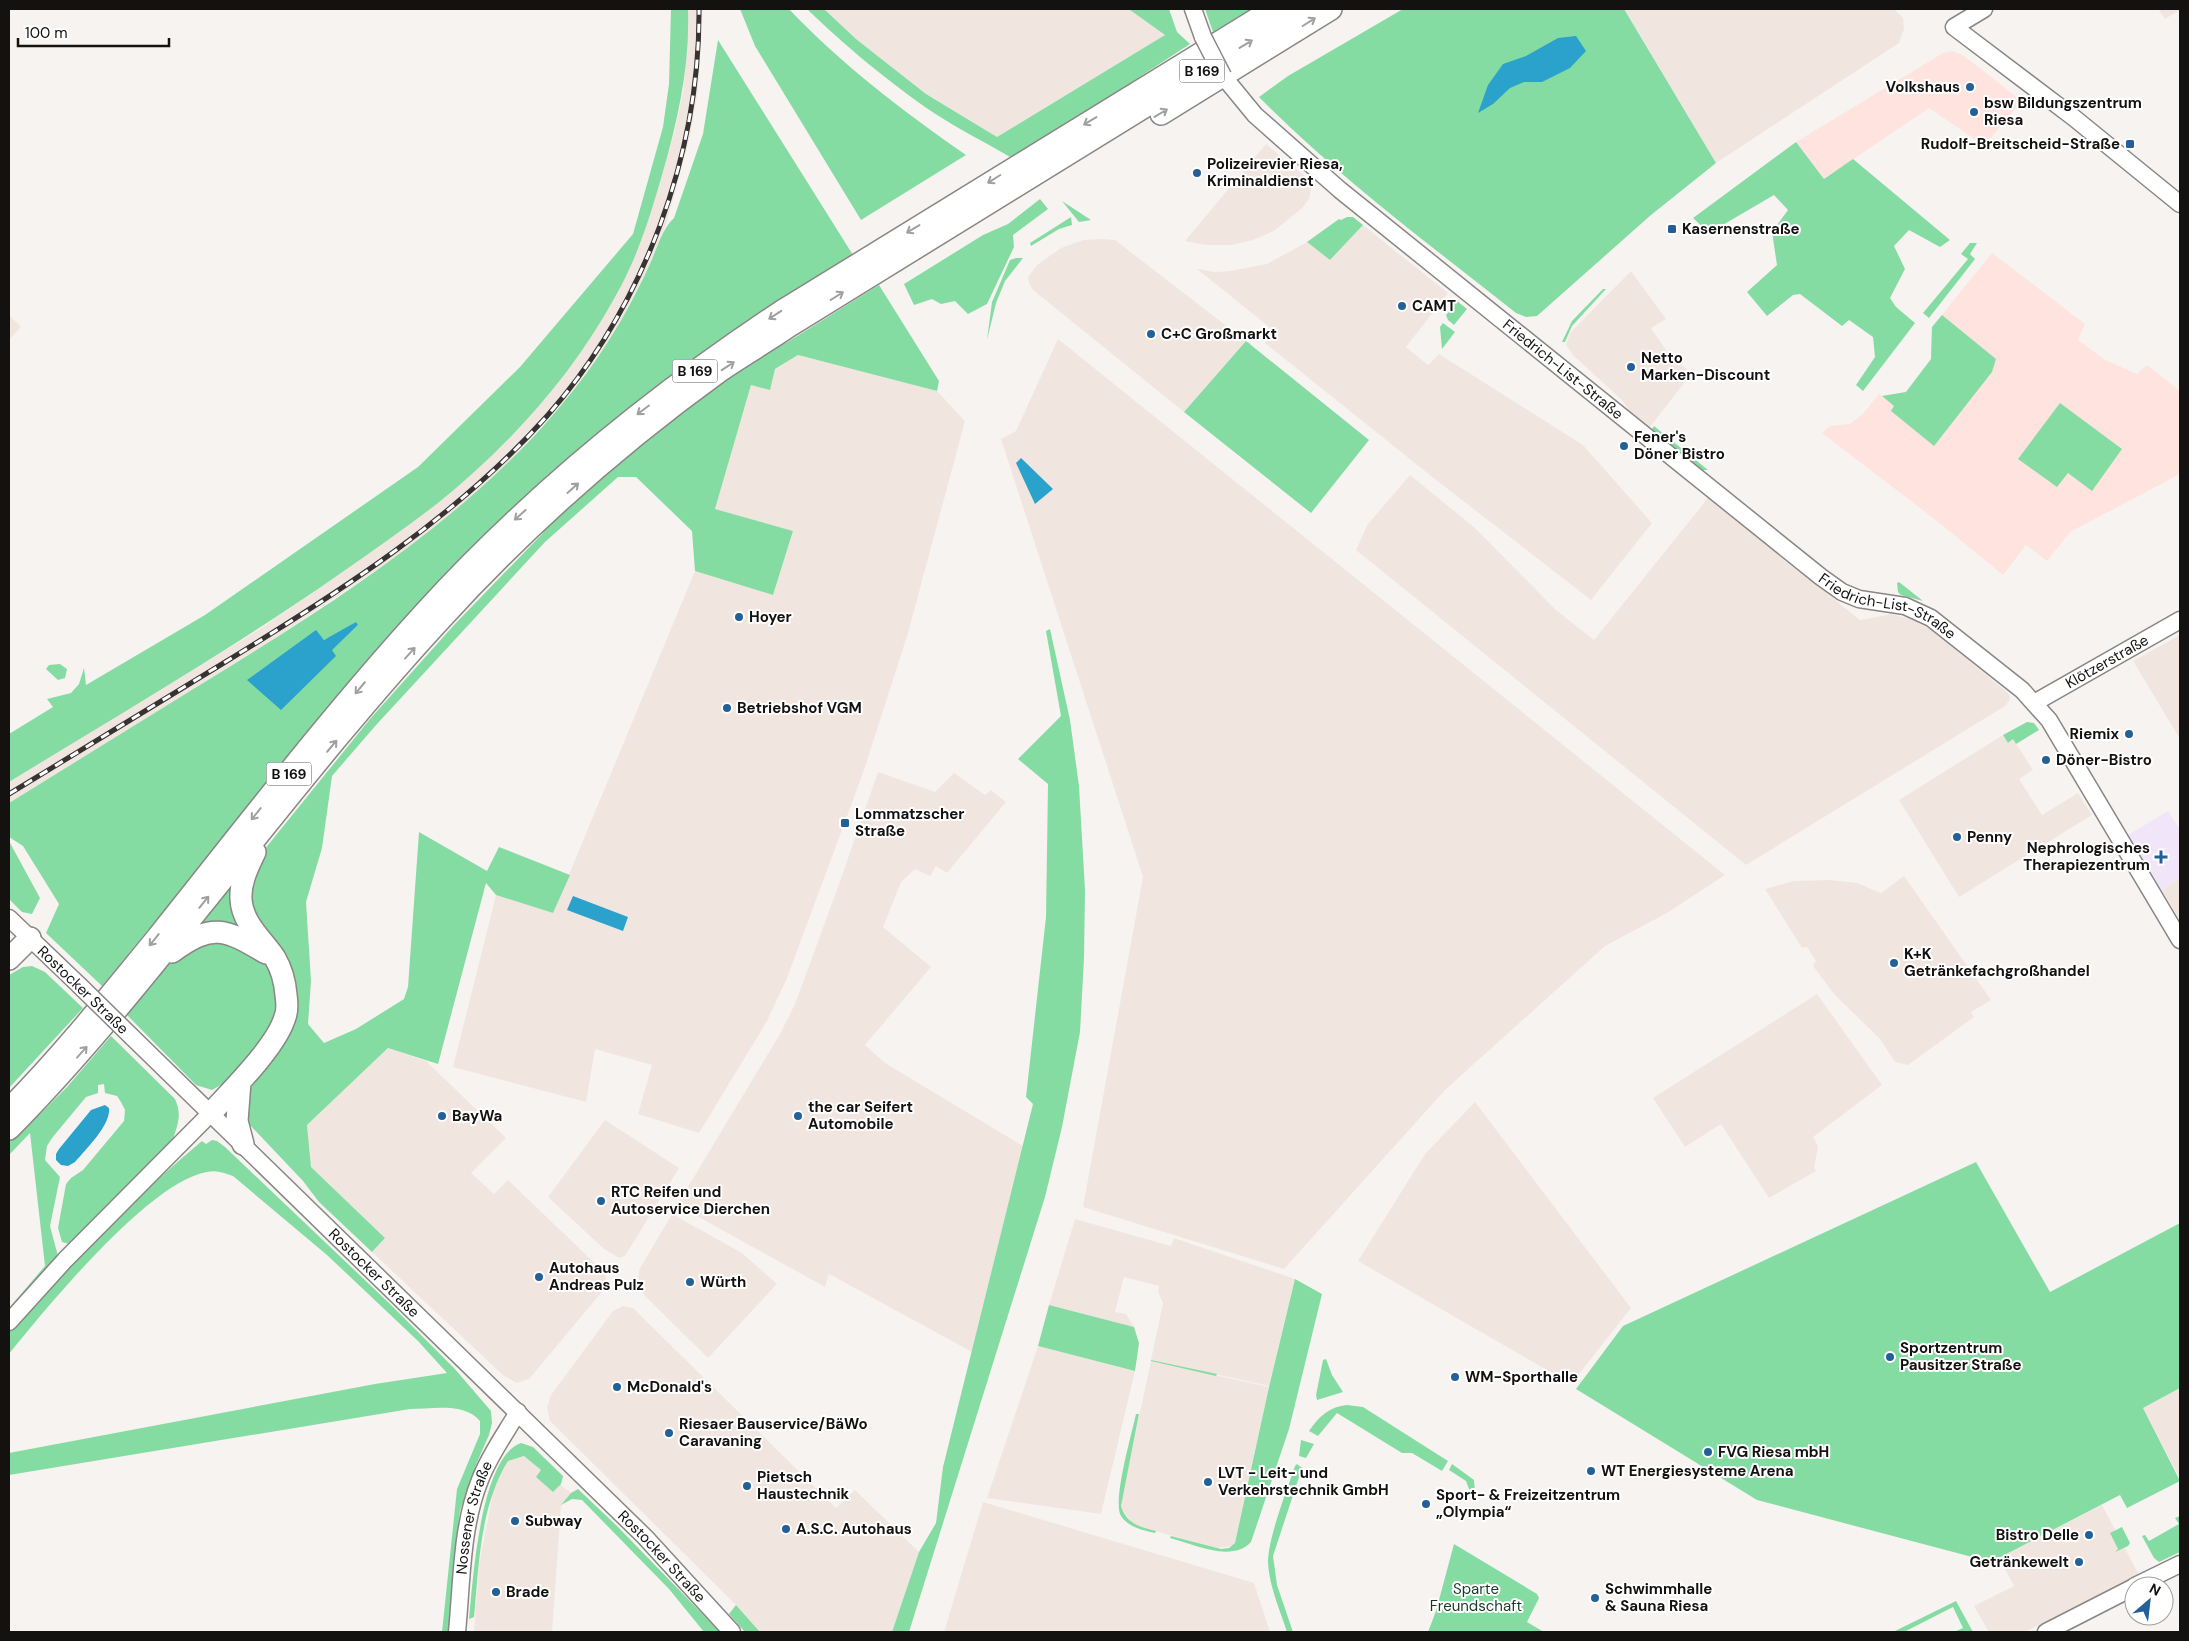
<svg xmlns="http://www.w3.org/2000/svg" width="2189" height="1641" viewBox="0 0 2189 1641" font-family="'DM Sans',sans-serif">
<rect width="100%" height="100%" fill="#f7f3f1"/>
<path fill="#f1e6df" d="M688,9H703L698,90L690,136L666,225L650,265L612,337L566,399L512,459L447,519L412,546L265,645L9,803V782L257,631L324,585L440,501L501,447L526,421L554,388L597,327L649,218L675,130L684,87Z
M824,9H1118L1130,10L1165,35L997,137L926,94L856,39Z
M1624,9H1894L1903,18L1904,29L1899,43L1716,163Z
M2158,9H2180V10L2165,19Z
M1266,144L1306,177L1312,185L1309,199L1302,208L1274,231L1253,240L1232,245H1206L1185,241Z
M1363,225L1448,293L1406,347L1428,365L1439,354L1583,445L1652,523L1591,600L1431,476L1265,343L1273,330L1197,269L1215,272L1230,271L1267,264L1307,242L1330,260Z
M1102,239L1115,240L1246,341L1184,412L1033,290L1029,283L1028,277L1037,265L1061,248L1083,240Z
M1631,271L1666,319L1651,328L1670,356L1692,373L1649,428L1630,412L1623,401L1573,355L1566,345L1570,333Z
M9,315L21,327L9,340Z
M1058,339L1725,875L1667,913L1605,946L1445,1090L1284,1269L1083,1207L1143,877L1001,439L1016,431Z
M798,355L937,391L965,421L908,633L863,773L787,978L767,1021L699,1133L638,1114L652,1065L595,1049L586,1102L453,1067L496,895L553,913L695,571L773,595L793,531L715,509L751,385Z
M1410,475L1475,528L1556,610L1594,640L1708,498L1860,620L1892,614L1912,620L1931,630L2007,692L2010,696L2009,701L2005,706L1746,865L1356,550L1368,524Z
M2180,635V739L2133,661Z
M2003,735L2008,743L2013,739L2033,770L2019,779L2042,815L2078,793L2092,815L1959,897L1899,800Z
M878,772L935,792L954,773L985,795L991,790L1006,802L947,873L936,866L930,876L915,869L901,882L883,927L931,967L865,1045L885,1063L1023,1146L972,1352L829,1274L825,1287L677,1205L780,1034L795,1004L838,887Z
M1904,876L1991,1000L1971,1012L1974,1017L1908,1065L1895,1062L1880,1039L1834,994L1813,966L1816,961L1807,947L1802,948L1765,889L1794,881L1830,880L1857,883L1881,893Z
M2180,878V920L2162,890Z
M1817,994L1882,1085L1813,1137L1818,1146L1814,1168L1816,1171L1769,1198L1721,1124L1685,1147L1653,1098Z
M388,1048L426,1061L506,1138L471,1173L494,1194L508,1180L605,1273L606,1282L601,1293L529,1379L517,1383L504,1376L372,1252L385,1238L311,1167L307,1125Z
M1475,1102L1631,1308L1571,1384L1358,1261L1425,1154Z
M605,1120L679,1168L625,1256L619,1258L604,1249L548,1197Z
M672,1214L742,1253L777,1284L708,1358L645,1296L638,1284L639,1270Z
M1075,1219L1171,1246L1174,1238L1295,1279L1269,1386L1151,1360L1163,1303L1158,1292L1159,1286L1124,1277L1115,1312L1126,1314L1134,1327L1049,1305Z
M623,1306L633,1308L836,1508L855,1490L919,1552L892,1632H760L736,1605L550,1421L547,1408L551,1395L613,1311Z
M1038,1346L1135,1371L1101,1514L987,1498Z
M1151,1361L1269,1387L1235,1543L1233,1546L1217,1548L1140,1527L1131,1522L1122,1509L1121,1501Z
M2180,1388V1479L2143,1408Z
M524,1456L571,1493L561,1506L552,1632H474L479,1565L494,1488L508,1461Z
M983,1502L1254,1583L1270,1632H944Z
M2102,1505L2139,1575L2025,1632H1989L1974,1606L2014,1586L1999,1558Z"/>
<path fill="#fee3de" d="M1953,51L1964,56L2022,101L1988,141L1976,140L1929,108L1824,179L1796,142L1943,53Z
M1992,253L2085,324L2078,340L2105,360L2137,374L2147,365L2180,391V474L2070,532L2047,561L2026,545L2003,575L1937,521L1822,433L1830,426L1850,424L1863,414L1879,394L1882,396L1906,392L1931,359L1932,327Z"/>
<path fill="#f1e5f9" d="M2168,811L2180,830V878L2162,890L2128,835Z"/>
<path fill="#85dca3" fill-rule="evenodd" d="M671,9H688C690,66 678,120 662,175C650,217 637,259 615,297C572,376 509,446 438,503C407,527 374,550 341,573C234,648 120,714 9,782V734L53,707L47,699L71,693L79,684L84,668L86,685L205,615L418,467L520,367L633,234L663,127L669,84Z
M740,9H789C842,65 903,111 966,155L861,220L755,46Z
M807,9H824L856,39L926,94L997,137L1165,35L1130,10L1118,9H1169L1177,32L1190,44L1138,78L1117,94L1010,157C985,142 958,129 934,113C891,84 844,45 807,9Z
M1205,9H1251L1213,32Z
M1403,9H1624L1716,163L1651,215L1537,316L1526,317L1516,313C1429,244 1338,177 1259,97L1288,76Z
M718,40L853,255L655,388L600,434L300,746L102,986L46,933L59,904L23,846L9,837V803C80,759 150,716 221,672C333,603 445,531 536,434C571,396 604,353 629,306C636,293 643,279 649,266C657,250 661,230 674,218L703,134ZM358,625L331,650L336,656L316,631L324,640Z
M1796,142L1824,179L1853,159L1950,240L1940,247L1909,230L1894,246L1905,269L1890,298L1896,307L1915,323L1863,391L1856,385L1875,357L1873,337L1849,320L1842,326L1800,294L1793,295L1767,316L1747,292L1777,265L1772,232L1788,210L1774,195L1709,233L1693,218Z
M1040,199L1048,209L1013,235L1014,247L987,304L968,314L955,301L941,304L932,299L914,305L904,284L983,235L1008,224Z
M1062,201L1091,220L1079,222Z
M1071,217L1072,225L1059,229L1031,246L1030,243Z
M1347,217H1353L1363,225L1330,260L1307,242L1339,219L1341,220Z
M1970,243H1977L1970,254L1975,259L1929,318L1923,313L1968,259L1961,254Z
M1016,258H1023L1005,281L996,303L987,340L992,302L1010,260Z
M879,285L939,381L937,391L798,355L775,369L770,390L751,385L715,509L793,531L773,595L695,571L692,531L636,477H618L545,542L377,724L332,776L322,848L306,902L311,981L308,1024L324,1043L356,1029L404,999L408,987L419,832L487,871L499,847L570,875L553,913L496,895L486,883L438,1064L388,1048L307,1125L311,1167L385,1238L372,1252L319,1202L303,1181L249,1124L245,1111L246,1098L252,1086L282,1046L290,1033L295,1019L298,999L296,981L290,963L279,947L260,928L247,899L259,856L268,845L370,719L454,625L543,533L545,526L648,436L773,345L786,343Z
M1603,289H1606L1572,326L1565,342H1562L1572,321Z
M1457,301L1467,309L1454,325L1448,320L1446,315Z
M1942,315L1996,359L1992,372L1934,446L1891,411L1894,406L1882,396L1906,392L1931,359L1932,327Z
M1443,323L1455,332L1442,349L1440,327Z
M1246,341L1369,440L1311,513L1184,412Z
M2060,403L2122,449L2092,491L2068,473L2057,487L2018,459Z
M1654,426L1708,470H1702L1652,429Z
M1899,582L1923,601L1901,595L1898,592L1897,583Z
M1050,629L1070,720L1079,786L1085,890L1084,958L1080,1032L1062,1127L1045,1197L909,1632H892L919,1552L936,1523L943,1467L1033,1104L1026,1097L1046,917L1048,784L1018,759L1061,716L1046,631Z
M60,664L67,669L65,678L58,680L46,669L49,665Z
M2027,722L2034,723L2039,730L2016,744L2013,739L2008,743L2003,735Z
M9,841L40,898L32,914L22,912L9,899Z
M241,865L251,936L195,931Z
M215,938L256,951L270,968L278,992L277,1013L263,1039L224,1083L212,1090L196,1085L127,1015L181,950Z
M32,966L45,972L83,1008L9,1088V975L23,967Z
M111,1036L175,1099C182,1114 178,1124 173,1139L73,1245L62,1242L58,1228L66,1184L71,1178L83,1170L124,1121L125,1110L121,1102L117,1096L105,1093L104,1084L98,1085V1093L86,1097L52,1138L47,1146L45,1160L60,1177L50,1226L59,1260L9,1315V1308L45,1266L30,1133L9,1155V1140L41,1113L67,1087Z
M212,1140L217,1141L225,1147L388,1302L454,1368L491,1411L492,1423L489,1435L475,1467L460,1511L456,1542L451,1632H442L457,1489L480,1434V1421C464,1402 432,1409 410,1409L9,1475V1453L375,1384L447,1373L418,1341L327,1255L233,1176C224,1173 217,1170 207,1172C150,1181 46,1308 9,1354V1332C70,1264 132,1199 202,1141L206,1144Z
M1976,1162L2050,1292L2180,1223V1388L2143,1408L2180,1481L2127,1508L2120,1495L1991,1562L1757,1500L1576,1389L1623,1326Z
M1295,1279L1322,1294L1289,1429L1251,1542C1232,1563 1193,1544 1170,1538L1171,1536L1221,1549L1229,1548L1235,1543L1269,1387Z
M1049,1305L1134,1327L1139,1343L1135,1371L1038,1346Z
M1326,1359L1332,1375L1343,1392L1317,1400L1316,1395L1323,1360Z
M1151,1360L1217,1374L1216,1376L1151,1361Z
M1347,1405L1363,1407L1448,1461L1442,1471L1412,1453H1402L1337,1413L1318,1436L1309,1431C1319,1416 1329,1407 1347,1405Z
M1136,1414H1139L1121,1506C1126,1523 1139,1527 1156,1531L1155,1533C1143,1530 1129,1528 1121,1516C1112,1502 1132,1433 1136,1414Z
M1301,1440L1314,1444L1306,1458L1299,1456Z
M521,1443L533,1447L563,1476L561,1484L553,1492L536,1477L541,1470L524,1456L508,1461C480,1506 479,1565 474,1617L469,1619C473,1581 480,1457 521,1443Z
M1297,1464L1302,1468L1273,1556L1277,1585L1293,1632H1287C1280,1610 1269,1586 1268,1562C1268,1538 1287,1490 1295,1466Z
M1452,1464L1474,1480L1475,1493L1469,1489L1466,1481L1449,1470Z
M578,1489L617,1526L720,1632H704L669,1589L582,1500L572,1499L561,1505L571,1493Z
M2180,1516V1552L2159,1562L2154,1558L2142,1536L2145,1535L2149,1541L2179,1524L2175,1518Z
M2122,1527L2130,1543L2128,1546L2115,1552L2118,1549L2110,1533Z
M1454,1544L1537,1594L1539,1598L1527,1622L1544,1632H1428L1436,1611Z
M1956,1601L1973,1632H1954L1963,1628L1953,1607L1904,1632H1893Z
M736,1605L760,1632H745L729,1614Z"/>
<path fill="#2aa2cc" d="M1576,36L1586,51L1570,68L1542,82H1524L1510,88L1493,104L1478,113L1488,85L1503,64L1526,56L1558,38Z
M1021,458L1053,489L1035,504L1016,463Z
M356,622L358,625L332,650L336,656L281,710L247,680L316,630L324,640Z
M573,896L628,917L623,931L567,910Z
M105,1105L109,1108C111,1125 86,1149 75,1162L68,1166L61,1165L56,1160V1154L59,1149L91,1110Z"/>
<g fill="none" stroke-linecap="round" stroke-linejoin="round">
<defs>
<g id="secondary">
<path d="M1193,9L1203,37"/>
<path d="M1984,9L1954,27L2073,117L2180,204"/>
<path id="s1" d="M1223,76L1255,115L1340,190L1821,577L1842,592L1859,599L1905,606L1931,618L2022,690L2049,720L2180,940"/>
<path id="s2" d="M2034,703L2180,620"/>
<path d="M9,918L79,985"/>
<path id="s3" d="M132,1037L645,1537L732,1632"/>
<path d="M9,1322L65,1260L210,1114"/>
<path d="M2135,1586L2180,1564"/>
<path id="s4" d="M457,1632C462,1582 461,1527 480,1480C489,1456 505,1434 518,1412"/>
<path d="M2046,1632L2134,1587"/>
</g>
<path id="highway" d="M1161,114L1331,9
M172,952C213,922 225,929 266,953
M9,959L30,938
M240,1082L237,1121L243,1144
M14,1104C65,1052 110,995 156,939C244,829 330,716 425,612C531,496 652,397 782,311L1273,9
M210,1114C231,1091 277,1046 285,1017C288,1010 287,1002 286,995C285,981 282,970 275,958C263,940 242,923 241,899C240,882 248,867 255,852
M9,1129C77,1060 137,986 198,910C277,812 355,712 441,619C525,527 619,444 720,371C743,355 768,341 791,325L1303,9"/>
</defs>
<use href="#secondary" stroke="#898684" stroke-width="19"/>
<use href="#highway" stroke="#898684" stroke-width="24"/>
<use href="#secondary" stroke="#fff" stroke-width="16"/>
<use href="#highway" stroke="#fff" stroke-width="21"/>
<defs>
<path id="rail" d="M9,794C80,751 151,707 222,664C338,593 456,518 547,416C644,306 700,155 699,9"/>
</defs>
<use href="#rail" stroke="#363332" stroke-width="5"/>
<use href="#rail" stroke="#fff" stroke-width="3" stroke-dasharray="9" stroke-linecap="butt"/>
<defs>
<path id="secondary-bridge" d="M1203,37L1223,76
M79,985L132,1037"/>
</defs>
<use href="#secondary-bridge" stroke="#898684" stroke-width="19" stroke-linecap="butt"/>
<use href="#secondary-bridge" stroke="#fff" stroke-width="16"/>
</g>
<defs><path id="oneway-shaft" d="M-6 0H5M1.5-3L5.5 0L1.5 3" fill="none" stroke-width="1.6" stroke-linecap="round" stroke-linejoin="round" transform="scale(1.25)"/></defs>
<g stroke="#a1a0a0">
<use href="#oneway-shaft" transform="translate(1309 22) rotate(-32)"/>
<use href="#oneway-shaft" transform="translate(1246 44) rotate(-31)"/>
<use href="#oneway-shaft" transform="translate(1161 113) rotate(-31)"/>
<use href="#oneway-shaft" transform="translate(1090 121) rotate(149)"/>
<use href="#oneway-shaft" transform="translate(994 179) rotate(148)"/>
<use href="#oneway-shaft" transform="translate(913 229) rotate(149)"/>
<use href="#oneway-shaft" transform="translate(837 296) rotate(-32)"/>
<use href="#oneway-shaft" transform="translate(775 315) rotate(147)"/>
<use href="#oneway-shaft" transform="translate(728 366) rotate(-33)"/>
<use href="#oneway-shaft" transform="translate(643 410) rotate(143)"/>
<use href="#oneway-shaft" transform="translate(573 488) rotate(-42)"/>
<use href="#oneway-shaft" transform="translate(520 515) rotate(138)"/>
<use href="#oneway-shaft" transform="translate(410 653) rotate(-48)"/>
<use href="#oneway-shaft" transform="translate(360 688) rotate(130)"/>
<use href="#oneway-shaft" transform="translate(332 746) rotate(-50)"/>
<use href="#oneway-shaft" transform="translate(256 814) rotate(129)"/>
<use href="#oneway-shaft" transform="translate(204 902) rotate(-51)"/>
<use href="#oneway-shaft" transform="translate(154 940) rotate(129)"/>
<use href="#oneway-shaft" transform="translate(82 1052) rotate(-48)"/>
</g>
<g fill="#236097" stroke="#fff" stroke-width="2">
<circle cx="1970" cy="87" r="5"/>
<circle cx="1974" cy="112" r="5"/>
<rect x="2125" y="139" width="10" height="10" rx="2.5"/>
<circle cx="1197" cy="173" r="5"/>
<rect x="1667" y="224" width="10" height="10" rx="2.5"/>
<circle cx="1402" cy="306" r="5"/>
<circle cx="1151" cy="334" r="5"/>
<circle cx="1631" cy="367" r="5"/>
<circle cx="1624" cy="446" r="5"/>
<circle cx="739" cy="617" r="5"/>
<circle cx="727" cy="708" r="5"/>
<circle cx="2129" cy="734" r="5"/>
<circle cx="2046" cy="760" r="5"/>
<rect x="840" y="818" width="10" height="10" rx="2.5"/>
<circle cx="1957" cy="837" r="5"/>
<path d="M2158.5 849.5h5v5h5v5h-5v5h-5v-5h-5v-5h5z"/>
<circle cx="1894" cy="963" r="5"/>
<circle cx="442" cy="1116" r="5"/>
<circle cx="798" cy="1116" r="5"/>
<circle cx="601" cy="1201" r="5"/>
<circle cx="539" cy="1277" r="5"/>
<circle cx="690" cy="1282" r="5"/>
<circle cx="1890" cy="1357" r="5"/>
<circle cx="1455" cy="1377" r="5"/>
<circle cx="617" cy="1387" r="5"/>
<circle cx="669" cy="1433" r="5"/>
<circle cx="1708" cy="1452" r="5"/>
<circle cx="1591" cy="1471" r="5"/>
<circle cx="1208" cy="1482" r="5"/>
<circle cx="747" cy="1486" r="5"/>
<circle cx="1426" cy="1504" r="5"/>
<circle cx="515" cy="1521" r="5"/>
<circle cx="786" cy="1529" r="5"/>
<circle cx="2089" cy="1535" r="5"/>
<circle cx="2079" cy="1562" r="5"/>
<circle cx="496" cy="1592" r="5"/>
<circle cx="1595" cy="1598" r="5"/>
</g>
<g text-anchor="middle" stroke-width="4" stroke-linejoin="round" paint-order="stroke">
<g fill="#fff" stroke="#5a5958" stroke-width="1">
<rect x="1179.5" y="59.5" width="45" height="23" rx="4"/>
<rect x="672.5" y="359.5" width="45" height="23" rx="4"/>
<rect x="266.5" y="762.5" width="45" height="23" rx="4"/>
</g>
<g font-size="14" font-weight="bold" fill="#141211">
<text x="1202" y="76">B 169</text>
<text x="695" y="376">B 169</text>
<text x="289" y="779">B 169</text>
</g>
<g font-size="15" font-weight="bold" fill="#141211" stroke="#fff" text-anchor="start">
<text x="1960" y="92" text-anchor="end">Volkshaus</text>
<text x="1984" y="108">bsw Bildungszentrum<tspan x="1984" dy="17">Riesa</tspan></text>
<text x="2120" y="149" text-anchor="end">Rudolf-Breitscheid-Straße</text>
<text x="1207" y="169">Polizeirevier Riesa,<tspan x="1207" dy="17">Kriminaldienst</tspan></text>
<text x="1682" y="234">Kasernenstraße</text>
<text x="1412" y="311">CAMT</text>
<text x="1161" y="339">C+C Großmarkt</text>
<text x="1641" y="363">Netto<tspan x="1641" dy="17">Marken-Discount</tspan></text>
<text x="1634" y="442">Fener's<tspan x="1634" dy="17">Döner Bistro</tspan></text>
<text x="749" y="622">Hoyer</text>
<text x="737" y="713">Betriebshof VGM</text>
<text x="2119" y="739" text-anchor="end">Riemix</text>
<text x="2056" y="765">Döner-Bistro</text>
<text x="855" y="819">Lommatzscher<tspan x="855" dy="17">Straße</tspan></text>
<text x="1967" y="842">Penny</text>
<text x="2150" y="853" text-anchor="end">Nephrologisches<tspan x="2150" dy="17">Therapiezentrum</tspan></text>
<text x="1904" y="959">K+K<tspan x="1904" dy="17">Getränkefachgroßhandel</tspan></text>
<text x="808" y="1112">the car Seifert<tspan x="808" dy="17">Automobile</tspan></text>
<text x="452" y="1121">BayWa</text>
<text x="611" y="1197">RTC Reifen und<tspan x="611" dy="17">Autoservice Dierchen</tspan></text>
<text x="549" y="1273">Autohaus<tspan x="549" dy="17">Andreas Pulz</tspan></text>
<text x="700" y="1287">Würth</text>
<text x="1900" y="1353">Sportzentrum<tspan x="1900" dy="17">Pausitzer Straße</tspan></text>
<text x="1465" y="1382">WM-Sporthalle</text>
<text x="627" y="1392">McDonald's</text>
<text x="679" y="1429">Riesaer Bauservice/BäWo<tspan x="679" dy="17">Caravaning</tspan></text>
<text x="1718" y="1457">FVG Riesa mbH</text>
<text x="1601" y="1476">WT Energiesysteme Arena</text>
<text x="1218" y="1478">LVT - Leit- und<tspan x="1218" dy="17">Verkehrstechnik GmbH</tspan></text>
<text x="757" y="1482">Pietsch<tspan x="757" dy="17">Haustechnik</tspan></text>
<text x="1436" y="1500">Sport- &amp; Freizeitzentrum<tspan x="1436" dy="17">„Olympia“</tspan></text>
<text x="525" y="1526">Subway</text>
<text x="796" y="1534">A.S.C. Autohaus</text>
<text x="2079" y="1540" text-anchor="end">Bistro Delle</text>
<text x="2069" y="1567" text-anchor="end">Getränkewelt</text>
<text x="1605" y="1594">Schwimmhalle<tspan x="1605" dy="17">&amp; Sauna Riesa</tspan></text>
<text x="506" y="1597">Brade</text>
</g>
<g font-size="15" fill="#141211" stroke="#fff">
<text dy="5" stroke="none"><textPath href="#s1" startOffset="450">Friedrich-List-Straße</textPath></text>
<text dy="5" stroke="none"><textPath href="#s1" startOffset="855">Friedrich-List-Straße</textPath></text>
<text dy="5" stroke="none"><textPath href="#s2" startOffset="84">Klötzerstraße</textPath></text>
<text transform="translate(83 990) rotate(44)" y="5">Rostocker Straße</text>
<text dy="5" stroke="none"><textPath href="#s3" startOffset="338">Rostocker Straße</textPath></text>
<text dy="5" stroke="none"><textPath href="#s4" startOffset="116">Nossener Straße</textPath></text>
<text dy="5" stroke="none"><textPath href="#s3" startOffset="742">Rostocker Straße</textPath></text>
</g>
<g font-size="15" fill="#153a23" stroke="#fff">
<text x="1476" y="1594">Sparte<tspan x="1476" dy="17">Freundschaft</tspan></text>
</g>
</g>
<rect width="2189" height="1641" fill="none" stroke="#141211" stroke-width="20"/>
<g transform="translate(2149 1601) rotate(28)"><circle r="24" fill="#ffffff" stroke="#a1a0a0"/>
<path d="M0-4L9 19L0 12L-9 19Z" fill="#236097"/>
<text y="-8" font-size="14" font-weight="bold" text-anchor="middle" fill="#141211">N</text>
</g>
<path d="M18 38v8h151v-8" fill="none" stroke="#141211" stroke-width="2.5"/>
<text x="25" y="38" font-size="15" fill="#141211" stroke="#ffffff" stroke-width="4" paint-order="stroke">100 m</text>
</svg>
